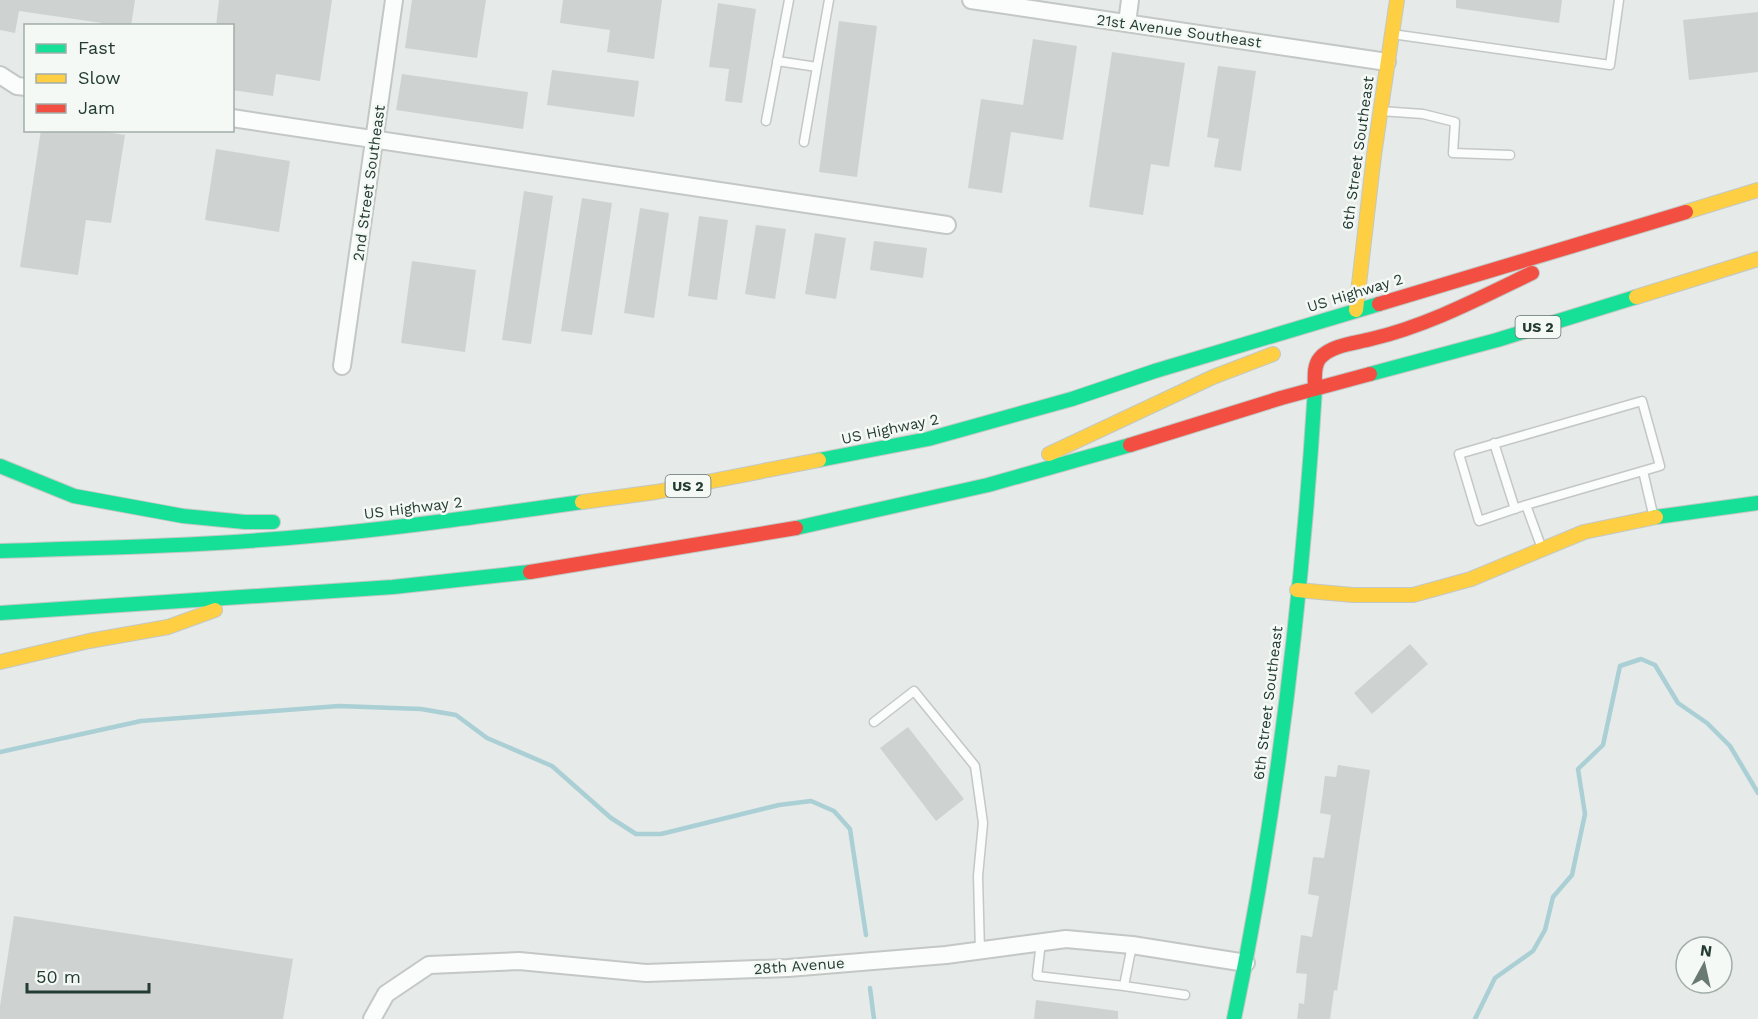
<svg xmlns="http://www.w3.org/2000/svg" width="1758" height="1019" viewBox="0 0 1758 1019" font-family="'Work Sans',sans-serif">
<rect width="100%" height="100%" fill="#e6eae8"/>
<g fill="none" stroke-linecap="round" stroke-linejoin="round">
<path stroke="#aacfd4" stroke-width="4.5" d="M0,752L141,721L339,706L421,709L456,715L487,738L552,766L611,818L636,834H661L779,805L811,801L834,811L850,829L866,935
M870,988L874,1019
M1475,1019L1495,978L1533,951L1545,930L1553,897L1572,875L1585,814L1578,769L1603,745L1620,666L1641,659L1655,665L1678,703L1707,723L1730,746L1758,793"/>
</g>
<path fill="#ced3d1" d="M0,0H135L131,26H101L102,23L19,11L15,33L0,30Z
M219,0H332L320,81L276,74L273,96L232,90V26H216Z
M412,0H486L477,58L405,48Z
M563,0H662L654,59L607,52L610,30L560,23Z
M1456,0H1562L1559,23L1456,8Z
M718,3L756,9L742,103L725,101L729,69L709,67Z
M1758,12V72L1689,80L1683,20Z
M839,21L877,26L857,177L819,172Z
M1033,39L1077,46L1063,140L1011,132L1002,193L968,188L981,99L1023,105Z
M1112,52L1185,63L1169,167L1151,164L1143,215L1089,207Z
M1218,66L1256,71L1241,171L1214,167L1219,139L1207,137Z
M552,70L639,81L634,117L547,105Z
M402,74L528,92L523,129L396,110Z
M41,130H94L125,135L111,223L86,220L78,275L20,267Z
M216,149L290,161L279,232L205,220Z
M524,191L553,196L531,344L502,340Z
M582,198L612,203L592,335L561,331Z
M640,208L669,213L654,318L624,313Z
M699,216L728,220L717,300L688,296Z
M756,225L786,229L775,299L745,294Z
M815,233L846,238L836,299L805,294Z
M874,241L927,248L923,278L870,270Z
M412,261L476,270L465,352L401,343Z
M1410,644L1428,664L1372,714L1354,693Z
M908,727L964,799L936,821L880,748Z
M1338,765L1370,770L1337,991L1334,990L1330,1019H1297L1299,1003L1304,1004L1307,974L1296,973L1301,935L1312,937L1319,896L1308,894L1313,857L1324,858L1331,815L1320,813L1325,776L1336,777Z
M14,916L293,959L283,1019H0V1006Z
M1036,1000L1118,1011V1019H1034Z"/>
<g fill="none" stroke-linecap="round" stroke-linejoin="round">
<defs>
<path id="lane" d="M1392,34L1610,65L1619,0
M777,61L817,67L829,0
M1380,111L1423,114L1455,122L1453,153L1510,155
M766,121L789,0
M804,142L817,67
M1494,443L1515,509
M1643,471L1653,514
M1526,505L1479,521L1459,454L1642,401L1660,466L1526,505L1541,546
M874,722L914,691L975,766L983,823L978,876L980,952
M1041,942L1037,976L1124,986
M1132,945L1124,986L1185,995"/>
<path id="street" d="M971,0L1387,62
M1127,23L1130,0
M0,75L17,86L26,87
M232,118L947,225
M342,366L394,0
M372,1019L386,994L429,965L519,961L646,973L788,968L946,955L1066,939L1132,945L1246,963"/>
<path id="fast" d="M1370,374L1497,340L1636,297
M819,460L928,439L1072,399L1155,371L1379,304
M0,466L74,496L183,516L245,522H273
M1656,517L1758,503
M796,528L988,485L1130,445
M0,551C96,548 192,546 288,538C386,530 484,516 582,502
M0,613L393,587L530,572
M1234,1019C1277,813 1302,599 1315,389"/>
<path id="slow" d="M1686,212L1758,190
M1636,297L1758,259
M1356,310L1374,155L1397,0
M1049,454L1213,377L1273,354
M582,502L656,492L819,460
M1297,590L1353,595H1413L1471,579L1584,532L1656,517
M0,662L89,641L168,627L215,610"/>
<path id="jam" d="M1379,304L1686,212
M1315,389C1315,379 1313,366 1320,358C1331,345 1356,343 1371,339C1427,326 1480,298 1532,273
M1130,445L1281,398L1370,374
M530,572L796,528"/>
</defs>
<use href="#lane" stroke="#c3c7c5" stroke-width="11"/>
<use href="#street" stroke="#c3c7c5" stroke-width="20"/>
<use href="#fast" stroke="#c2c8c5" stroke-width="16"/>
<use href="#slow" stroke="#c2c8c5" stroke-width="16"/>
<use href="#jam" stroke="#c2c8c5" stroke-width="16"/>
<use href="#lane" stroke="#fbfcfc" stroke-width="8"/>
<use href="#street" stroke="#fbfcfc" stroke-width="16"/>
<use href="#fast" stroke="#16e098" stroke-width="14"/>
<use href="#slow" stroke="#ffcf43" stroke-width="14"/>
<use href="#jam" stroke="#f24e42" stroke-width="14"/>
</g>
<g text-anchor="middle" stroke-width="5" stroke-linejoin="round" paint-order="stroke">
<g fill="#f4f9f6" stroke="#63756f" stroke-width="1.5">
<rect x="1515.5" y="316" width="45" height="22" rx="4.5"/>
<rect x="665.5" y="475" width="45" height="22" rx="4.5"/>
</g>
<g font-size="14" font-weight="bold" fill="#253c35">
<text x="1538" y="332">US 2</text>
<text x="688" y="491">US 2</text>
</g>
<g font-size="15" fill="#253c35" stroke="#f4f9f6">
<text transform="translate(1179 31) rotate(8)" y="5">21st Avenue Southeast</text>
<text transform="translate(1358 153) rotate(-82)" y="5">6th Street Southeast</text>
<text transform="translate(369 183) rotate(-82)" y="5">2nd Street Southeast</text>
<text transform="translate(1355 293) rotate(-17)" y="5">US Highway 2</text>
<text transform="translate(890 429) rotate(-12)" y="5">US Highway 2</text>
<text transform="translate(413 508) rotate(-7)" y="5">US Highway 2</text>
<text transform="translate(1268 703) rotate(-83)" y="5">6th Street Southeast</text>
<text transform="translate(799 966) rotate(-4)" y="5">28th Avenue</text>
</g>
</g>
<rect x="24" y="24" width="210" height="108" fill="#f4f9f6" stroke="#a1ada9" stroke-width="1.5"/>
<rect x="36" y="44" width="30" height="9" fill="#16e098" stroke="#a1ada9" stroke-width="1.5"/>
<text x="78" y="54" font-size="18" fill="#253c35">Fast</text>
<rect x="36" y="74" width="30" height="9" fill="#ffcf43" stroke="#a1ada9" stroke-width="1.5"/>
<text x="78" y="84" font-size="18" fill="#253c35">Slow</text>
<rect x="36" y="104" width="30" height="9" fill="#f24e42" stroke="#a1ada9" stroke-width="1.5"/>
<text x="78" y="114" font-size="18" fill="#253c35">Jam</text>
<g transform="translate(1704 965) rotate(8)"><circle r="28" fill="#f4f9f6" stroke="#a1ada9" stroke-width="1.5"/>
<path d="M0-4.5L10 22L0 15L-10 22Z" fill="#697974"/>
<text y="-9" font-size="16" font-weight="bold" text-anchor="middle" fill="#253c35">N</text>
</g>
<path d="M27 983v9h122v-9" fill="none" stroke="#253c35" stroke-width="3"/>
<text x="36" y="983" font-size="18" fill="#253c35" stroke="#f4f9f6" stroke-width="4.5" paint-order="stroke">50 m</text>
</svg>
